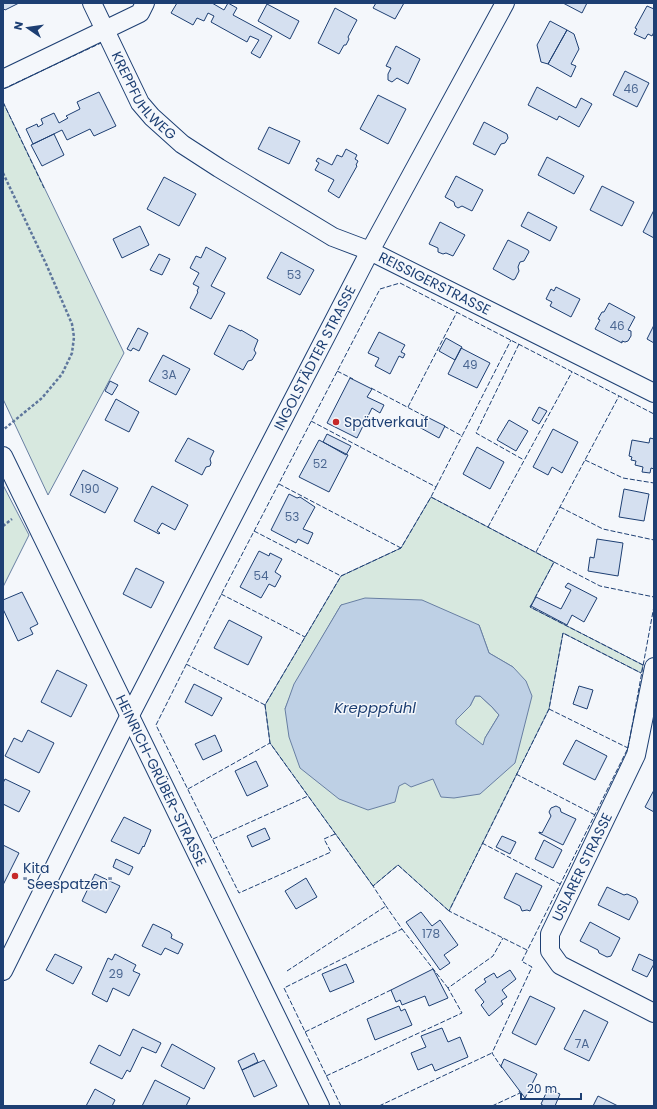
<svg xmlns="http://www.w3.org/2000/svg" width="657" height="1109" viewBox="0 0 657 1109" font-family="Poppins,sans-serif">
<rect width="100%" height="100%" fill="#f4f7fb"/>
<path fill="#d7e8df" stroke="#687fa3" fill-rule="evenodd" d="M3,102L124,353L48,495L3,399Z
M3,485L29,535L3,587Z
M431,497L554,562L530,607L643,665L641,673L563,633L549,709L449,911L398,865L373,886L270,743L265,705L341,576L401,548ZM341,605L479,625L489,653L513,667L504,763L485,738L499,715L492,707L480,696H475L470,706L436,733L285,709L295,684Z"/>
<path fill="#bed0e5" stroke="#687fa3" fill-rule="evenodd" d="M365,598L422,600L479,625L489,653L513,667L526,681L532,696L515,763L480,794L454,798L441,797L433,779L411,787L405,783L399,786L395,802L368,810L339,799L300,768L289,737L285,709L294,684L341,605ZM475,696H480L492,707L499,715L485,738L483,745L456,724V720L470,706Z"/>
<path fill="#d5e0f0" stroke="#1d3f73" d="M3,3H19L5,10L3,8Z
M177,3H212L224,10L228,3L237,8L233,15L272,36L260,58L251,53L259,40L250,36L247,42L211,22L214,16L208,13L204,21L197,18L193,25L171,13Z
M376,3H404L395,19L373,8Z
M563,3H587L582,13Z
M267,4L299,21L290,39L258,21Z
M647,6L654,9V32L652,36L648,34L645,39L634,34L637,29L635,28Z
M335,8L357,20L348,37L349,39L346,45H344L339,54L318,43Z
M550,21L567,30L548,64L541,62L537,45Z
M567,30L574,34L579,49L571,64L576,66L571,77L548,64Z
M396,46L420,59L408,84L397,78L392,82L388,80V74L391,68L386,66Z
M625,71L649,83L637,107L613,95Z
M537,87L576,108L581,98L592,104L579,127L559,116L557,120L528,105Z
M99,92L116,126L94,136L90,129L67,140L62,130L33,144L26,129L37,124L38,127L43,124L41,119L54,113L59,123L68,118L66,116L80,109L77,102Z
M378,95L406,109L388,144L360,129Z
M484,122L507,134L508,138L505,143L501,144L495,155L473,144Z
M269,127L300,141L289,164L258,149Z
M54,134L64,155L42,166L31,145Z
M346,149L357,155L355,159L358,161L356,165L357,166L339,198L328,191L334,180L315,170L319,163L316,161L318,158L332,165L337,155L342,157Z
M547,157L584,176L574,194L538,175Z
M456,176L483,190L472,211L462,206L458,208L455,206L454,202L445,197Z
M164,177L196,194L179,226L147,209Z
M602,186L634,202L622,226L590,210Z
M654,210V238L643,232Z
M528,212L557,227L550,241L521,226Z
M440,222L465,235L453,256L446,253L443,254L438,252V248L429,244Z
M140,226L149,245L122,258L113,239Z
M508,240L528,250L529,252L524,261L520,262L518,267L519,271L515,279L513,280L493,269Z
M206,247L226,258L211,286L225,293L211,319L190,308L198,292L197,291L199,287L193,284L199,273L190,268L196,256L201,258Z
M281,252L314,270L300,295L267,278Z
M159,254L170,259L162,275L150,270Z
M556,287L580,299L571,317L550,306L552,302L546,299L551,289L554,291Z
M609,303L635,317L628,330L631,331V336L628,341L625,342L622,341V343L595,329L600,320L598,319L602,312H604Z
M229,325L241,331V330L258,340L254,350L256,353L252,360L248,361L243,370L214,354Z
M654,325V343L647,339Z
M138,328L148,333L139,351L133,348L131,351L127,349Z
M379,332L405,345L401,352L405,354L403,358L399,356L390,374L375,366L379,358L368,353Z
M446,338L462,347L455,360L439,351Z
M461,348L490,363L477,388L448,374Z
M163,355L190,369L176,395L149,381Z
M350,378L372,389L367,397L384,405L380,413L372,408L357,438L327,423Z
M110,381L118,385L112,395L105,391Z
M116,399L139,412L129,432L105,420Z
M539,407L547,411L539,424L532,420Z
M425,416L445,426L439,438L419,427Z
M509,420L528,431L516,451L497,440Z
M553,429L578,442L562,473L552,467L548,475L533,467Z
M327,434L351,446L346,455L323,442Z
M188,438L214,451L210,459L211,463L210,466L206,467L202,475L175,461Z
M650,438L654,439V469L651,468L650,473L642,472L643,467L635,465L636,461L631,460L632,457L629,456L632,440L649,443Z
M319,440L348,455L329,492L299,477Z
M477,447L504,462L490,489L463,474Z
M83,470L118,488L105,513L70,495Z
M152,486L188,505L175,530L162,523L157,531L160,533L159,534L134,521Z
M624,489L649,494L644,521L619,517Z
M289,494L297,498L300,497L315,507L303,529L313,533L308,544L298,539L296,543L271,530Z
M597,539L623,543L618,576L588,571L590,557L594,558Z
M259,551L269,556L270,553L282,559L275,572L281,576L275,587L269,584L261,598L240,587Z
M136,568L164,582L151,608L123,594Z
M568,583L597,598L584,622L572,615L567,625L531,606L536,597L561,609L571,590L565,587Z
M22,592L38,624L30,628L33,634L18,641L3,609V600Z
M229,620L262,637L248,665L214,648Z
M57,670L87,685L71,717L41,702Z
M194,684L222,698L212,716L185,702Z
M579,686L593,690L587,709L573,704Z
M28,730L54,743L39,773L5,756L14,738L22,742Z
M215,735L222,751L203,760L195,744Z
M576,740L607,756L595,780L563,764Z
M256,761L268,786L247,796L235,771Z
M5,779L30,791L19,812L3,804V783Z
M654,790V812L645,807Z
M556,806L560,808L561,812L576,819L563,845L539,833V832L542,833L551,816L549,812L551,808Z
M124,817L151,830L144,847L143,846L139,854L111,841Z
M265,828L270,839L252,847L247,836Z
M502,836L516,842L510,854L496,847Z
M544,840L562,850L553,868L535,859Z
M3,845L19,853L3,885Z
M116,859L133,867L129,875L113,867Z
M516,873L542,886L530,911L527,910L522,911L520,906L504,898Z
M95,874L120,886L106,913L82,901Z
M306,878L317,897L296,909L285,891Z
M607,887L624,895L627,894L636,898L638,902L629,920L598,905Z
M421,912L432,926L440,920L458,945L444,955L450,963L440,970L406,922Z
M590,922L620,938L611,956L607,957L599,953L598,950L580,941Z
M153,924L170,932L172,935L171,938L183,944L178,954L165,948L161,955L142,946Z
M55,954L82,967L73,984L46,970Z
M115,954L136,965L133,971L140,974L129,996L113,988L107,1002L92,994L108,958L112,960Z
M639,954L654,961V964L647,977L632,970Z
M346,964L354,982L330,992L322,974Z
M433,969L448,998L429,1006L425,996L402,1005L400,1000L396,1002L391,990Z
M510,970L516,979L502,990L507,997L501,1001L503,1004L489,1016L481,1005L484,1002L475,990L486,982L484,979L494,973L497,978Z
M530,996L555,1008L536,1045L512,1033Z
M399,1006L401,1011L405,1009L412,1025L375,1040L367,1019Z
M584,1010L608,1022L589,1061L564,1049Z
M442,1028L448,1042L460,1037L468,1057L435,1071L432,1064L418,1070L411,1053L426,1047L421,1036Z
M133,1029L161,1043L156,1053L142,1047L130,1072L127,1070L122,1079L90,1063L99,1045L120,1056Z
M172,1044L215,1068L204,1089L161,1066Z
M254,1053L258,1062L242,1070L238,1061Z
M504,1059L537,1074L525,1098L501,1066Z
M264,1060L277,1086L254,1097L242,1070Z
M155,1080L190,1098L186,1106H142Z
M95,1089L115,1100L112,1106H86Z
M548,1089L560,1094L555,1106H544L541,1104Z
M598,1096L618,1106H593Z"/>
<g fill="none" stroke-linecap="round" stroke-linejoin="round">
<defs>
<g id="street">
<path id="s1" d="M92,3L140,103L152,117L182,144L219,168L333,237L370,251L654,393"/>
<path d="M3,79L140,13L145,3"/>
<path id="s2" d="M3,456L320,1106"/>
<path d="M654,667L636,755L550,934V951L560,965L654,1013"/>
<path id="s3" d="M3,971L130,715L370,251L505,3"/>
</g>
</defs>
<use href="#street" stroke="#1d3f73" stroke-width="20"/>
<path stroke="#5e769c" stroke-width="2.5" stroke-dasharray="3 2" stroke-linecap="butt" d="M3,173L47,266L72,324L74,337L72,353L62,374L42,398L3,430
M3,526L12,519"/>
<use href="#street" stroke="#f4f7fb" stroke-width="18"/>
<path stroke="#1d3f73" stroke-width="1" stroke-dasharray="5 2" stroke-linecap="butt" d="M3,89L101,43
M3,102L44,188
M519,344L476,433L524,460
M337,371L353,379
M371,388L426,417
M408,407L457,312
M311,421L436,487L431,497
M444,426L462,436L511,340
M585,460L623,478L654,483
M279,484L401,548
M436,487L462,436
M560,507L603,529L654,540
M488,527L572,372
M254,531L341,576
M536,552L619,396
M554,562L600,586L654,597
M221,594L305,637
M532,604L530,607L643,665
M186,664L265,705
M549,709L628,748
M516,774L595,815
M188,789L270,743
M335,834L324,839L331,852L239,893L156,725L224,589L380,289L400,283L654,414
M213,839L308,796
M482,843L560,884
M373,886L270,743L265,705L341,576L401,548L431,497L554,562L535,598
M402,929L448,988
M527,950L449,911L549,709L563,633L641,673
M522,961L628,748L654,606
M287,971L386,906L373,886L398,865L449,911
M305,1032L393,989
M502,1068L492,1053L532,967L523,962
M326,1076L462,1013L448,988L493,956L503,938
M341,1106L284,988L402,929L386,906
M379,1106L492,1053
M492,1106L520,1093L519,1091"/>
</g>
<g fill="#c62828" stroke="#f4f7fb" stroke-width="1.5">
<circle cx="336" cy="422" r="4"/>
<circle cx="15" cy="876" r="4"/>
</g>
<g text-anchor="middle" stroke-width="3" stroke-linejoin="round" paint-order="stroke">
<g font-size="12" fill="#4b6792">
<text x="631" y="93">46</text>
<text x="294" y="279">53</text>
<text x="617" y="330">46</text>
<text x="470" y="369">49</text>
<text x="169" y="379">3A</text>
<text x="320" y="468">52</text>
<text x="90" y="493">190</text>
<text x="292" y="521">53</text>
<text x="261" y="580">54</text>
<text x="431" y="938">178</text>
<text x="116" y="978">29</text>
<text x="582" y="1048">7A</text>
</g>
<g font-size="14" fill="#1d3f73" stroke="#f4f7fb">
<text dy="5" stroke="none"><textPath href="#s1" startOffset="107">KREPPFUHLWEG</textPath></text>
<text dy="5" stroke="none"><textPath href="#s1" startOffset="459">REISSIGERSTRASSE</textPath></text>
<text dy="5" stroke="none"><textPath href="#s3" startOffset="688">INGOLSTÄDTER STRASSE</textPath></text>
<text dy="5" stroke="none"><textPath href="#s2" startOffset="361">HEINRICH-GRÜBER-STRASSE</textPath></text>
<text transform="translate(582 867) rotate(-64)" y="5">USLARER STRASSE</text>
</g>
<g font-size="14" fill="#1d3f73" stroke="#f4f7fb" text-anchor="start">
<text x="344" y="427">Spätverkauf</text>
<text x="23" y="873">Kita<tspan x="23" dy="16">"Seespatzen"</tspan></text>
</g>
<g font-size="15" font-style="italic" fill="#1d3f73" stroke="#f4f7fb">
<text x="375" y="713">Krepppfuhl</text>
</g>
</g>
<rect width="657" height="1109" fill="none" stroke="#1d3f73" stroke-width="8"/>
<g transform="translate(28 28) rotate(283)" stroke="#f4f7fb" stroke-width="3" paint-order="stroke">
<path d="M0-3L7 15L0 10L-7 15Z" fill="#1d3f73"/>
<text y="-6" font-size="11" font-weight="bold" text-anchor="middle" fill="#1d3f73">N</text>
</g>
<path d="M521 1093v6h60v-6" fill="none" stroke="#1d3f73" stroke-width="2"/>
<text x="527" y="1093" font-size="12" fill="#1d3f73" stroke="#f4f7fb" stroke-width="3" paint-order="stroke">20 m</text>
</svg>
